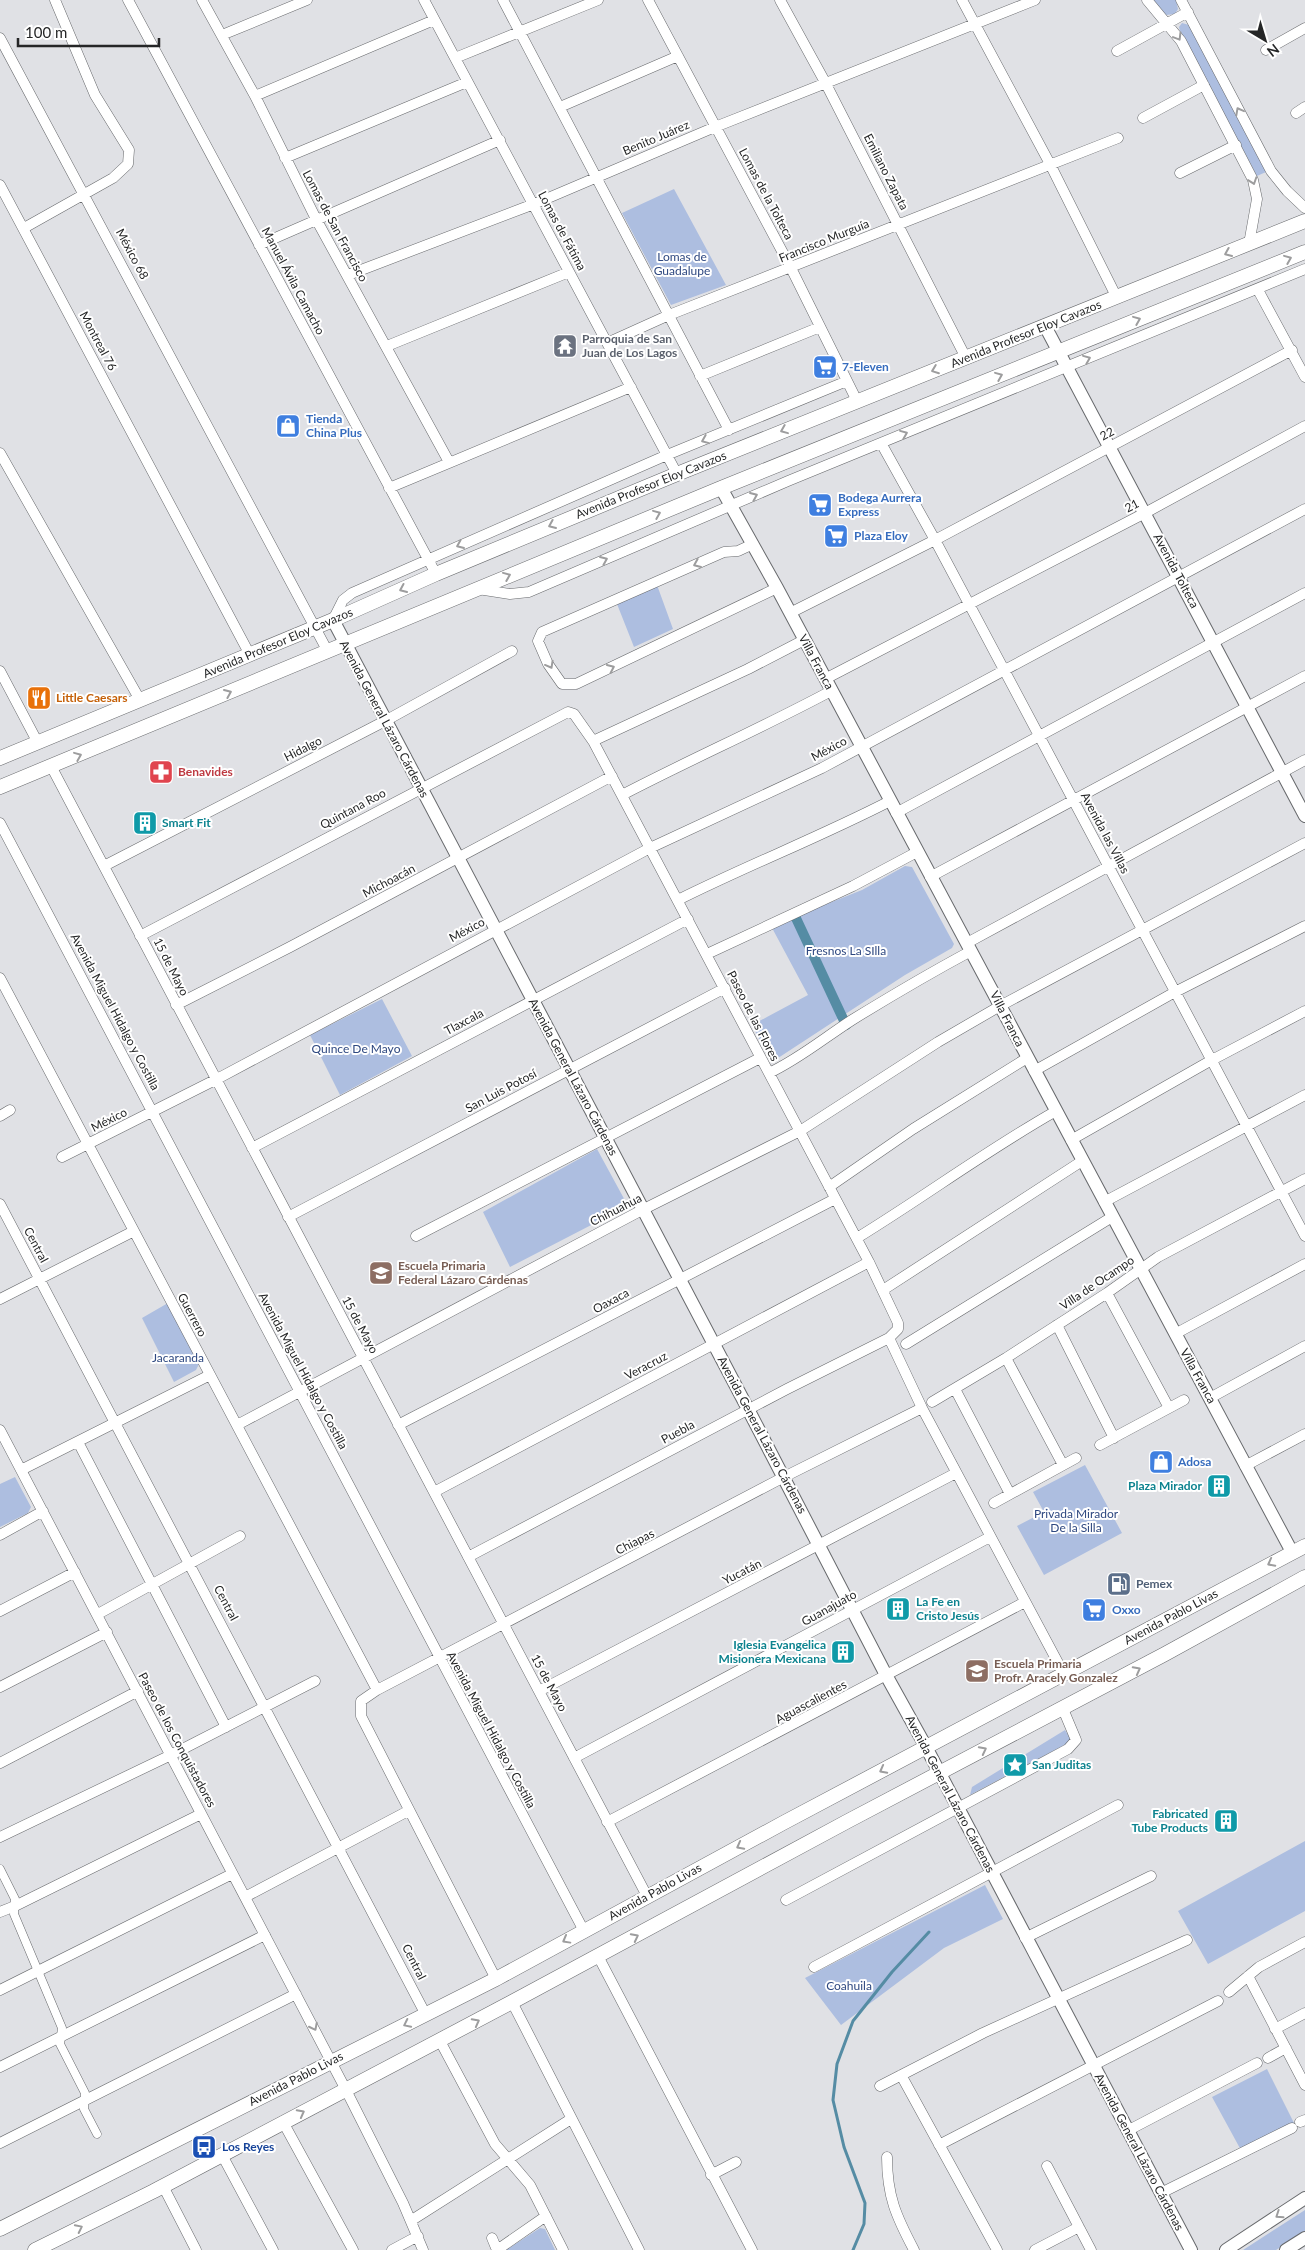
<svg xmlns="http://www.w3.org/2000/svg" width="1305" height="2250" viewBox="0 0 1305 2250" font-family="Lato,sans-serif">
<rect width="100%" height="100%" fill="#e0e1e5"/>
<path fill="#adbee0" d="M1153,0H1176L1178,9L1175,14L1166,15Z
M1182,23L1189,25L1266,172L1257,176L1180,31L1179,27Z
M674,189L726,285L671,305L622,213Z
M657,585L673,629L634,647L617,604Z
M905,866L912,867L954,944L952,948L905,975L775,1060L769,1058L752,1025L808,995L771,926L862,890Z
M382,999L412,1056L340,1095L310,1035Z
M597,1149L628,1206L510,1267L483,1212Z
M168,1303L199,1364L196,1370L174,1382L142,1318Z
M1085,1465L1122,1533L1044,1575L1017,1526L1044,1512L1033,1492Z
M15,1477L31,1507L28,1513L0,1527V1484Z
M1065,1730L1072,1741L970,1795L972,1787Z
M1305,1841V1911L1208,1964L1178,1911Z
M985,1885L1003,1919L944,1948L841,2025L805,1978Z
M1267,2069L1295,2125L1242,2152L1212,2097Z
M1305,2210V2232L1276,2250H1243Z
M540,2228L545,2229L555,2250H506Z"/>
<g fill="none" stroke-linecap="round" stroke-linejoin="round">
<path stroke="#558ca4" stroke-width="3" d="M853,2250L864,2224L865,2203L844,2147L833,2100L837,2064L853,2021L892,1972L929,1932"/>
<path stroke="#558ca4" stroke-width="10" d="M795,916L846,1025"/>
<defs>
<path id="pedestrian" d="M0,1869L15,1899L14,1914L62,2028L60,2044L85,2093L84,2109L97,2134"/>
<path id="minor" d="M128,0L436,574
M202,0L255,96L316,219L449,462
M424,0L677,474
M503,0L729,430
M648,0L791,268L857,401
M780,0L825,82L966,358
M962,0L1050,164L1117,298
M1147,0L1181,41L1253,180L1257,199L1249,244
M1181,0L1271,171L1287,191L1305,208
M222,35L307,0
M0,38L327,650
M1266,50L1305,28
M1117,51L1188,12
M455,58L598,0
M255,96L434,20
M560,107L678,56
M1296,113L1305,107
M1143,118L1204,85
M285,158L467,82
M1180,173L1236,145
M0,185L250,655
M24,228L113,178L128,164L129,150L95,95L55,0
M259,245L500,140
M348,275L534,204L715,127L1035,0
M1258,290L1305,377
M607,343L669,315L1118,138
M387,346L569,272
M700,376L820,327
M881,443L935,540L1305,1236
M0,453L140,700
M389,488L631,387
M753,544L738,551L724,552L542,632L538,641L548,664L562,684H576L777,588
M478,589L510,594L529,592L788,481L1305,269
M790,613L935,540L1292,350
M333,620L343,600L352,593L667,455L847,381
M0,671L38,743
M825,679L1145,513L1305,426
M593,741L748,669L804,640
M51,766L647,1896
M622,795C691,759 762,728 831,691
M896,813L1305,593
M0,823L584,1931
M104,866L385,721L512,651
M930,877L1305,676
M678,900C748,865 820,837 890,801
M140,936L568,712L574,714L593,741L869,1262L898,1323V1329L889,1338L787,1389L468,1557
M967,943L1305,760
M707,954L853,886L917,852
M0,978L377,1690
M176,1005L290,947L612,776
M1034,1071L1175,992L1305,926
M769,1073C799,1059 824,1038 852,1020C891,996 930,973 971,951
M0,1116L10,1110
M1071,1140L1210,1061L1305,1011
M252,1148L688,919
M62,1157L217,1079L650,848L822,768L1305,509
M829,1187L913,1129L1027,1058
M1104,1202L1305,1095
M0,1204L426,2015
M288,1217L725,988
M416,1236L760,1058
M857,1238C924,1197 987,1150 1056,1111
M883,1290L1082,1161
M1107,1293L1169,1408
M0,1299L134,1231
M1057,1325L1114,1438
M1175,1334L1305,1264
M889,1338L922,1408L1064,1674
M906,1344L1112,1217
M1006,1358L1063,1465
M955,1389L1010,1494
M1210,1398L1305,1346
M932,1402L1006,1358L1107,1293L1158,1257L1305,1179
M237,1425L642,1210L800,1131L938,1042L1000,1006L1305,843
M398,1425L835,1199
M0,1430L346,2090L403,2203L423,2250
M78,1442L226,1727
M1100,1445L1184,1400
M1245,1466L1305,1434
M21,1470L210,1375
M434,1492L869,1262
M994,1503L1076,1458
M0,1535L43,1511
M0,1611L75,1572
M98,1614L240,1536
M0,1687L107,1632
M539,1691L956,1473
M574,1758L990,1537
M0,1763L138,1691
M607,1822L1025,1602
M0,1837L171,1755L315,1681
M245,1897L408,1811
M786,1900L1068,1749L1076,1740L1063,1709
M0,1912L15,1906L201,1814
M1025,1938L1151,1876
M598,1956L752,2250
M814,1967L1118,1805
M1248,1976L1305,2085
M496,1979L361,1716V1701L377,1690L784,1477L922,1408
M0,1990L232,1874
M1229,1992L1259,1967L1305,1942
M512,2002L639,2250
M1275,2029L1305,2013
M440,2041L495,2144L530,2185L563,2250
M1268,2058L1286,2048
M0,2067L265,1935
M901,2075L997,2250
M880,2086L983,2033L1187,1940
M283,2122L353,2250
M1300,2122L1305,2120
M1127,2131L1257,2063
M0,2143L296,1994
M939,2145L1218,2001
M222,2155L273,2250
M887,2157C887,2196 896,2216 914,2250
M1047,2166L1091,2250
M711,2175L736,2162
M163,2186L196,2250
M1161,2193L1292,2128
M412,2220L571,2119
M492,2238L497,2250
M392,2250L418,2236
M497,2250L546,2216
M1035,2250L1079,2227"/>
<path id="tertiary" d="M1045,326L1305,816
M721,488L777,588L1292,1552
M333,620L748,1409L886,1675L926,1747L1191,2250
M1226,2250L1305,2198
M1286,2250L1305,2238"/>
<path id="secondary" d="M0,758L333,620L436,574L677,474L1305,221
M0,787L721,488L1305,252
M0,2229L496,1979L783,1823L1305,1546
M35,2250L154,2191L512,2002L848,1821L1165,1654L1305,1577"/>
</defs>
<use href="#pedestrian" stroke="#67696c" stroke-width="9"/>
<use href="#minor" stroke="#67696c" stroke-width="11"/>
<use href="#tertiary" stroke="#67696c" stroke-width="14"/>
<use href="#secondary" stroke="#67696c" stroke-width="15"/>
<use href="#pedestrian" stroke="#fff" stroke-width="8"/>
<use href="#minor" stroke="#fff" stroke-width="10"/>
<use href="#tertiary" stroke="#fff" stroke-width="12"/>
<use href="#secondary" stroke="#fff" stroke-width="14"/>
</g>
<defs><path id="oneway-chevron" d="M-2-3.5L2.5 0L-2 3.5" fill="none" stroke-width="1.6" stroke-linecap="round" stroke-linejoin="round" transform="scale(1.25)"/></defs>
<g stroke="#9d9d9e">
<use href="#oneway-chevron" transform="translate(1178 37) rotate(59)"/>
<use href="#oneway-chevron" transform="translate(1239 111) rotate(-118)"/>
<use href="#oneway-chevron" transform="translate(1253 181) rotate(71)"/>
<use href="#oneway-chevron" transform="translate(1228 253) rotate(157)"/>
<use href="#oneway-chevron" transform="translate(1288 259) rotate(-22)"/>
<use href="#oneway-chevron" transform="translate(1137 320) rotate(-22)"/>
<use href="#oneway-chevron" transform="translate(1087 359) rotate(-22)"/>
<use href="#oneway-chevron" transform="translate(935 370) rotate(159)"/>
<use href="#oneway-chevron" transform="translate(999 376) rotate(-22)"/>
<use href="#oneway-chevron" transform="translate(784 430) rotate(158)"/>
<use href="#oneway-chevron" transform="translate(904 434) rotate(-22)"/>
<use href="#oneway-chevron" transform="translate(705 440) rotate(158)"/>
<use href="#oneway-chevron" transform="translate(754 496) rotate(-23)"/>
<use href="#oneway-chevron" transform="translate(657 514) rotate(-22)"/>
<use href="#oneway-chevron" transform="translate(552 525) rotate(157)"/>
<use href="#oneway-chevron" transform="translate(460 545) rotate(157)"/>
<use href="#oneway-chevron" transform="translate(604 560) rotate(-23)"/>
<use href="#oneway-chevron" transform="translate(697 564) rotate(157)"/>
<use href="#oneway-chevron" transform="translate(507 576) rotate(-22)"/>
<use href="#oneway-chevron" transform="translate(403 589) rotate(156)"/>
<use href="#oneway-chevron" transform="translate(550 665) rotate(61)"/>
<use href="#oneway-chevron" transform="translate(611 668) rotate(-25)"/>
<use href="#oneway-chevron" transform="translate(228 693) rotate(-23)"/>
<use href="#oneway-chevron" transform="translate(78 756) rotate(-22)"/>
<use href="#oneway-chevron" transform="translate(1271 1563) rotate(152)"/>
<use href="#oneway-chevron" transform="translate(1137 1670) rotate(-28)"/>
<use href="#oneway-chevron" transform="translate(983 1750) rotate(-27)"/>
<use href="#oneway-chevron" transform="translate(883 1770) rotate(152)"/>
<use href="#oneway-chevron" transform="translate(740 1846) rotate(152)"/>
<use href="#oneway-chevron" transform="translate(635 1937) rotate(-27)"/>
<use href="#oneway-chevron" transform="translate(566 1940) rotate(151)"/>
<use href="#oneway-chevron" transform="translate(476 2022) rotate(-28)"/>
<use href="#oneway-chevron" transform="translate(407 2024) rotate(154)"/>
<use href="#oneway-chevron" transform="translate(314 2027) rotate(63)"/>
<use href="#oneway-chevron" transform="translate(301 2113) rotate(-28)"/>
<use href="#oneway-chevron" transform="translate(1279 2215) rotate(146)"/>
<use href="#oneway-chevron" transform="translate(79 2228) rotate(-26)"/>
</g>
<defs>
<symbol id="temple-square" viewBox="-11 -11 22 22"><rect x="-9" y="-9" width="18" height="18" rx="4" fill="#6b7280" stroke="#fff"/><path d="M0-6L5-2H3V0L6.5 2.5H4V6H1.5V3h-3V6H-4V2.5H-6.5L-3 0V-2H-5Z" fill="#fff"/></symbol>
<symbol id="supermarket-square" viewBox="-11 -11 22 22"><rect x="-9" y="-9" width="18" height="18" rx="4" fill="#3f7fe0" stroke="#fff"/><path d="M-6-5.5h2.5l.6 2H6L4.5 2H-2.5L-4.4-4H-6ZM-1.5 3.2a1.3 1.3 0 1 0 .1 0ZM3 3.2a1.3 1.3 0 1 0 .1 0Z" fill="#fff"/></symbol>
<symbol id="shop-square" viewBox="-11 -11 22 22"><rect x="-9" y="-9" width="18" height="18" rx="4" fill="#3f7fe0" stroke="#fff"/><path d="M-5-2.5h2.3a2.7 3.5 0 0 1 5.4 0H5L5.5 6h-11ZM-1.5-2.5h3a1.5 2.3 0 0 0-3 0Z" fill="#fff"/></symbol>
<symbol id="restaurant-square" viewBox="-11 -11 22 22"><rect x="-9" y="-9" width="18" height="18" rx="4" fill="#e8710a" stroke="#fff"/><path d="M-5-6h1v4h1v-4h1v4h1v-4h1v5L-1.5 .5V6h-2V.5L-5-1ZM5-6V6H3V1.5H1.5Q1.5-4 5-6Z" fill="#fff"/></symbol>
<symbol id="pharmacy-square" viewBox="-11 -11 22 22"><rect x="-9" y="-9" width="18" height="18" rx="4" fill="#e0444e" stroke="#fff"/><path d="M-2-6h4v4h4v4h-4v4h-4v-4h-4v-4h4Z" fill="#fff"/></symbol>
<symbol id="building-square" viewBox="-11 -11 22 22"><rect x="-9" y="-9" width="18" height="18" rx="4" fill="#0f9aa8" stroke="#fff"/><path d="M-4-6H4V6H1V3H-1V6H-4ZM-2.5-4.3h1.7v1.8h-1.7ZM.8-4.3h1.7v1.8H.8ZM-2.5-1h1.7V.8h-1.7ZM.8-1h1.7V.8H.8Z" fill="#fff"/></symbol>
<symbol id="school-square" viewBox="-11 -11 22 22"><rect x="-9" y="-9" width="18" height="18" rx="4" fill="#8d6e63" stroke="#fff"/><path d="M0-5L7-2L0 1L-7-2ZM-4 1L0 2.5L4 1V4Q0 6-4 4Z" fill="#fff"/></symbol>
<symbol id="fuel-square" viewBox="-11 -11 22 22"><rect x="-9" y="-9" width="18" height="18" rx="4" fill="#5c6f8a" stroke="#fff"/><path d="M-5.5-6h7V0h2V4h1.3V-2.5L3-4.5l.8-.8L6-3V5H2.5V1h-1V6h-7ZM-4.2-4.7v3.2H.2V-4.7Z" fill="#fff"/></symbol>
<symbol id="sight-square" viewBox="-11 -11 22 22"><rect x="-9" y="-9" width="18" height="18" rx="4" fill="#0f9aa8" stroke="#fff"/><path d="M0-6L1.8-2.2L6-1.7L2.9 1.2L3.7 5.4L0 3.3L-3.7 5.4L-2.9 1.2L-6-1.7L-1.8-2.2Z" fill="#fff"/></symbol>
<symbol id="bus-square" viewBox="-11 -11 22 22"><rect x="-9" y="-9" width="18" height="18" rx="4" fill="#1a4fb4" stroke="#fff"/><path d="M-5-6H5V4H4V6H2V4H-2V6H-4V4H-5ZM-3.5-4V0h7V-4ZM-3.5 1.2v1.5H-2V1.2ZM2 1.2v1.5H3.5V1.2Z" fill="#fff"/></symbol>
</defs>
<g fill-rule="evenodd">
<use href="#temple-square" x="551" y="332" width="28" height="28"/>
<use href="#supermarket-square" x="811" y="353" width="28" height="28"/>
<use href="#shop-square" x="274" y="412" width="28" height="28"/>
<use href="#supermarket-square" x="806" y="491" width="28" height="28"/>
<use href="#supermarket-square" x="822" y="522" width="28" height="28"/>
<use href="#restaurant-square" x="25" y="684" width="28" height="28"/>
<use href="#pharmacy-square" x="147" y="758" width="28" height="28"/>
<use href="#building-square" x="131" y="809" width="28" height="28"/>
<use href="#school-square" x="367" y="1259" width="28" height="28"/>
<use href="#shop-square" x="1147" y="1448" width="28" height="28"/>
<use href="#building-square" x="1205" y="1472" width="28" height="28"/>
<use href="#fuel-square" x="1105" y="1570" width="28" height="28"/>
<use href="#building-square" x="884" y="1595" width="28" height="28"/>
<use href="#supermarket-square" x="1080" y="1596" width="28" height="28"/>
<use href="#building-square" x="829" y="1638" width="28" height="28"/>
<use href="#school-square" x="963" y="1657" width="28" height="28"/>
<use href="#sight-square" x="1001" y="1751" width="28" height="28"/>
<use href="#building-square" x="1212" y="1807" width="28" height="28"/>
<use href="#bus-square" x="190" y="2133" width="28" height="28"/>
</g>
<g text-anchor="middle" stroke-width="4" stroke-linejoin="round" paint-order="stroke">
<g font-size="12" fill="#252627" stroke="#fff">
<text transform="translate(656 138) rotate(-23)" y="4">Benito Juárez</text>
<text transform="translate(886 172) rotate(63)" y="4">Emiliano Zapata</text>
<text transform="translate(766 194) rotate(62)" y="4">Lomas de la Tolteca</text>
<text transform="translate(335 226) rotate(62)" y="4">Lomas de San Francisco</text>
<text transform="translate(562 231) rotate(62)" y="4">Lomas de Fátima</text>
<text transform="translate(824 241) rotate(-22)" y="4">Francisco Murguía</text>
<text transform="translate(132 254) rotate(62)" y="4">México 68</text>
<text transform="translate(293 281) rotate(62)" y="4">Manuel Ávila Camacho</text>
<text transform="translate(1026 334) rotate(-22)" y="4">Avenida Profesor Eloy Cavazos</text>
<text transform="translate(98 341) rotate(62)" y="4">Montreal 76</text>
<text transform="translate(1107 434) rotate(-28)" y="4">22</text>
<text transform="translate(651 485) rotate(-22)" y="4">Avenida Profesor Eloy Cavazos</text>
<text transform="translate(1132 506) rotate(-27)" y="4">21</text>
<text transform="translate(1176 571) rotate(62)" y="4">Avenida Tolteca</text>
<text transform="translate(278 643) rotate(-23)" y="4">Avenida Profesor Eloy Cavazos</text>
<text transform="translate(816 662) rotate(62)" y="4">Villa Franca</text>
<text transform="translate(384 719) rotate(62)" y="4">Avenida General Lázaro Cárdenas</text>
<text transform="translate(303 749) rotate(-27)" y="4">Hidalgo</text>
<text transform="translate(829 749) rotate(-28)" y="4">México</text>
<text transform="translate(353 809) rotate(-28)" y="4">Quintana Roo</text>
<text transform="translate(1105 833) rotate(62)" y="4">Avenida las Villas</text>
<text transform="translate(389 881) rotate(-28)" y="4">Michoacán</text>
<text transform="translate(467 930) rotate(-28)" y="4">México</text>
<text transform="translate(171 967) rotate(63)" y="4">15 de Mayo</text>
<text transform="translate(115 1012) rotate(62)" y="4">Avenida Miguel Hidalgo y Costilla</text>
<text transform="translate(753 1016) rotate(63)" y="4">Paseo de las Flores</text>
<text transform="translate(1007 1019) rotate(63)" y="4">Villa Franca</text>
<text transform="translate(464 1022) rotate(-28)" y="4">Tlaxcala</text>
<text transform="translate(573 1077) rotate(62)" y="4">Avenida General Lázaro Cárdenas</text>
<text transform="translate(501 1091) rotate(-28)" y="4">San Luis Potosí</text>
<text transform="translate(109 1120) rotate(-27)" y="4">México</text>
<text transform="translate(616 1210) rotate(-27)" y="4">Chihuahua</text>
<text transform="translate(36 1245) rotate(62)" y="4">Central</text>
<text transform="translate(1097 1283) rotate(-34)" y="4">Villa de Ocampo</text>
<text transform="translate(611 1301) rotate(-28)" y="4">Oaxaca</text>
<text transform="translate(192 1315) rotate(62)" y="4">Guerrero</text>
<text transform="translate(360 1325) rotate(62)" y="4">15 de Mayo</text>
<text transform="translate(646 1366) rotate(-28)" y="4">Veracruz</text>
<text transform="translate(303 1371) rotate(62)" y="4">Avenida Miguel Hidalgo y Costilla</text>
<text transform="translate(1198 1376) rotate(61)" y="4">Villa Franca</text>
<text transform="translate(678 1432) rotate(-28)" y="4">Puebla</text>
<text transform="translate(762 1435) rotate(62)" y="4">Avenida General Lázaro Cárdenas</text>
<text transform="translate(635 1542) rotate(-27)" y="4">Chiapas</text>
<text transform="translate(742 1572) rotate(-27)" y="4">Yucatán</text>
<text transform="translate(226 1603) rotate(62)" y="4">Central</text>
<text transform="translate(829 1608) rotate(-29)" y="4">Guanajuato</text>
<text transform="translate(1171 1617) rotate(-28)" y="4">Avenida Pablo Livas</text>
<text transform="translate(549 1683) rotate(62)" y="4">15 de Mayo</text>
<text transform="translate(811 1702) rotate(-28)" y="4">Aguascalientes</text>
<text transform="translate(491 1730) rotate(62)" y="4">Avenida Miguel Hidalgo y Costilla</text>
<text transform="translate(177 1740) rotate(62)" y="4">Paseo de los Conquistadores</text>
<text transform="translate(950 1794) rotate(62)" y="4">Avenida General Lázaro Cárdenas</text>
<text transform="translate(655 1892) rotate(-29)" y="4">Avenida Pablo Livas</text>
<text transform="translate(414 1962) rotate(63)" y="4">Central</text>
<text transform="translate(296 2079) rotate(-27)" y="4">Avenida Pablo Livas</text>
<text transform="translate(1139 2152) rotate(62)" y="4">Avenida General Lázaro Cárdenas</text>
</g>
<g font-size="12" fill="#2e4880" stroke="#fff">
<text x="682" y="261">Lomas de<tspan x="682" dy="14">Guadalupe</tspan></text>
<text x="846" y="955">Fresnos La SIlla</text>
<text x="356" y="1053">Quince De Mayo</text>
<text x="178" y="1362">Jacaranda</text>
<text x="1076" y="1518">Privada Mirador<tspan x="1076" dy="14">De la Silla</tspan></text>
<text x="849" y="1990">Coahuila</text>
</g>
<g font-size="12" font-weight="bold" fill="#5b616d" stroke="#fff" text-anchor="start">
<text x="582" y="343">Parroquia de San<tspan x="582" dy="14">Juan de Los Lagos</tspan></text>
</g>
<g font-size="12" font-weight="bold" fill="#366cbe" stroke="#fff" text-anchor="start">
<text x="842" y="371">7-Eleven</text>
<text x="306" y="423">Tienda<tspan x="306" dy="14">China Plus</tspan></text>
<text x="838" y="502">Bodega Aurrera<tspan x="838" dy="14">Express</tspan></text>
<text x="854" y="540">Plaza Eloy</text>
<text x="1178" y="1466">Adosa</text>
<text x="1112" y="1614">Oxxo</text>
</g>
<g font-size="12" font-weight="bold" fill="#c56008" stroke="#fff" text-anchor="start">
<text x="56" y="702">Little Caesars</text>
</g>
<g font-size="12" font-weight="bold" fill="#be3a42" stroke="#fff" text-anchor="start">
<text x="178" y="776">Benavides</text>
</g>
<g font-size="12" font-weight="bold" fill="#0d838f" stroke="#fff" text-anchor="start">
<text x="162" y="827">Smart Fit</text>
<text x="1202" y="1490" text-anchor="end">Plaza Mirador</text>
<text x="916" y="1606">La Fe en<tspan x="916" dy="14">Cristo Jesús</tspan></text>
<text x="826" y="1649" text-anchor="end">Iglesia Evangelica<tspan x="826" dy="14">Misionera Mexicana</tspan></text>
<text x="1032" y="1769">San Juditas</text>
<text x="1208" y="1818" text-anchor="end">Fabricated<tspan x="1208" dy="14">Tube Products</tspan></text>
</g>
<g font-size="12" font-weight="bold" fill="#785e54" stroke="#fff" text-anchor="start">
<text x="398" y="1270">Escuela Primaria<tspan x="398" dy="14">Federal Lázaro Cárdenas</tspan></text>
<text x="994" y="1668">Escuela Primaria<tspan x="994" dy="14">Profr. Aracely Gonzalez</tspan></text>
</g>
<g font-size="12" font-weight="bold" fill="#4e5e75" stroke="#fff" text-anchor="start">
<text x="1136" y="1588">Pemex</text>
</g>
<g font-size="12" font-weight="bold" fill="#164399" stroke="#fff" text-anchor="start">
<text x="222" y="2151">Los Reyes</text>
</g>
</g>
<g transform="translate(1265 40) rotate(142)" stroke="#ffffff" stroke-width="4" paint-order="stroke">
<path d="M0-4L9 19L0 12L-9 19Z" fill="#252627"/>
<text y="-8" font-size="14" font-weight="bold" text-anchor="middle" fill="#252627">N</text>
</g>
<path d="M18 38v8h141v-8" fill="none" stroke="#252627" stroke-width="2.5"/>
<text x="25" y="38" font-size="15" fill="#252627" stroke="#ffffff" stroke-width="4" paint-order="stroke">100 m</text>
</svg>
